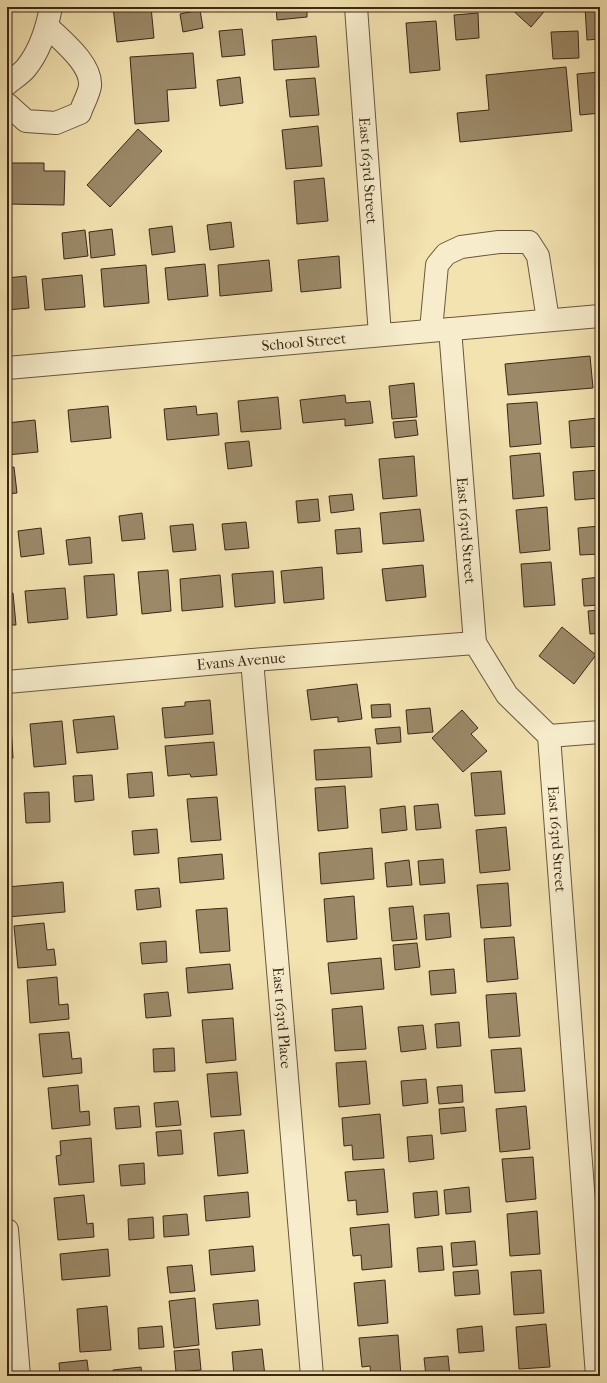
<svg xmlns="http://www.w3.org/2000/svg" width="607" height="1383" viewBox="0 0 607 1383" font-family="'IM FELL French Canon',serif">
<rect width="100%" height="100%" fill="#f3e3b1"/>
<filter id="stains"><feTurbulence type="fractalNoise" baseFrequency=".005" numOctaves="4"/><feColorMatrix values="0 0 0 0 .2 0 0 0 0 .09 0 0 0 0 .02 0 0 0 .5 -.17"/></filter>
<radialGradient id="worn" r=".72"><stop offset=".6" stop-color="#630" stop-opacity="0"/><stop offset="1" stop-color="#630" stop-opacity=".3"/></radialGradient>
<path fill="#9b8968" stroke="#3b2719" d="M113,7H151L154,38L117,42Z
M276,7H307V17L277,20Z
M405,7H443L405,10Z
M509,7H548L531,27Z
M585,7H600V39L587,40Z
M200,10L203,28L183,32L180,14Z
M478,13L479,38L456,40L454,15Z
M436,21L440,70L410,73L406,23Z
M242,29L245,55L222,57L219,31Z
M578,31L579,58L553,59L551,32Z
M316,36L319,67L274,70L272,40Z
M193,53L196,88L167,90L169,121L135,124L130,57Z
M566,67L572,131L460,142L457,113L489,110L486,75Z
M600,72V113L580,115L577,74Z
M240,77L243,103L220,106L217,80Z
M315,78L319,115L290,117L286,80Z
M318,126L322,166L286,169L282,130Z
M138,129L162,151L110,207L87,185Z
M8,163H44V171H65L64,205L7,204Z
M324,178L328,221L297,224L294,181Z
M231,222L234,247L210,250L207,225Z
M172,226L175,252L152,255L149,229Z
M112,229L115,255L91,258L89,232Z
M85,230L88,256L64,259L62,233Z
M339,256L341,288L301,292L298,260Z
M269,260L272,291L220,296L218,265Z
M205,264L208,296L168,300L165,268Z
M146,265L149,303L104,307L101,269Z
M82,275L85,307L45,310L42,279Z
M26,276L29,308L7,310V278Z
M590,356L593,388L508,395L505,364Z
M414,383L417,417L392,419L389,386Z
M345,395L346,403L370,401L373,423L345,426V419L303,423L300,400Z
M278,397L281,429L241,432L238,401Z
M537,402L541,444L510,447L507,404Z
M108,406L111,438L71,442L68,410Z
M196,406L197,415L217,413L219,435L167,440L164,409Z
M598,418L600,446L571,448L569,421Z
M35,420L38,452L7,455V423Z
M416,420L418,435L395,438L393,422Z
M249,441L252,466L228,469L225,443Z
M540,453L544,496L513,499L510,456Z
M414,456L417,496L383,499L379,459Z
M14,467L17,493L7,494V468Z
M600,470V498L575,500L573,472Z
M352,494L354,510L331,513L329,496Z
M318,499L320,521L298,523L296,501Z
M547,507L550,550L520,553L516,510Z
M420,509L424,541L383,544L380,513Z
M142,513L145,539L122,541L119,516Z
M246,522L249,548L225,550L222,524Z
M193,524L196,550L173,552L170,526Z
M600,526V554L580,555L578,528Z
M41,528L44,554L21,557L18,531Z
M360,528L362,552L337,554L335,530Z
M90,537L92,563L69,565L66,540Z
M551,562L555,605L524,607L521,564Z
M423,565L426,597L386,601L382,569Z
M322,567L324,599L284,603L281,571Z
M168,570L171,611L142,614L138,572Z
M273,571L275,603L235,607L232,574Z
M114,574L117,615L87,618L84,576Z
M220,575L223,607L182,611L180,579Z
M600,577V605L584,606L582,579Z
M65,588L68,619L28,623L25,591Z
M7,593H13L16,625H7Z
M600,610V633L590,634L588,611Z
M562,627L596,655L574,684L539,656Z
M357,684L362,719L338,722V717L311,720L307,690Z
M210,700L213,734L165,738L162,708L185,706V702Z
M390,704L391,717L372,718L371,705Z
M430,708L433,732L408,734L406,710Z
M462,710L478,728L471,734L487,751L463,772L432,738Z
M114,716L118,749L77,753L73,720Z
M62,721L66,764L34,767L30,724Z
M7,726H11L13,758H7Z
M400,727L401,742L377,744L375,729Z
M214,742L217,775L191,777L190,774L168,776L165,746Z
M370,747L372,777L316,780L314,750Z
M501,771L505,814L475,816L471,773Z
M152,772L154,796L129,798L127,774Z
M92,775L94,800L75,802L73,776Z
M345,786L348,828L318,831L315,788Z
M49,792L50,822L26,823L24,793Z
M217,797L221,840L191,842L187,799Z
M438,804L441,828L416,830L414,806Z
M405,806L407,830L382,833L380,809Z
M506,827L510,870L480,873L476,830Z
M157,829L159,853L134,855L132,831Z
M372,848L374,879L321,884L319,853Z
M222,854L224,879L180,883L178,858Z
M443,859L445,883L420,885L418,861Z
M409,860L412,885L387,887L385,863Z
M63,882L65,912L8,917L7,887Z
M508,883L511,926L481,928L477,885Z
M159,888L161,907L137,910L135,890Z
M354,896L357,939L327,942L324,899Z
M413,906L417,939L392,941L389,908Z
M227,908L230,951L200,953L196,910Z
M449,913L451,937L426,940L424,915Z
M44,923L47,950L54,949L56,965L18,968L14,926Z
M514,937L518,979L487,982L484,939Z
M166,941L167,962L142,964L140,943Z
M417,943L420,967L395,970L393,945Z
M381,958L384,989L331,994L328,963Z
M230,964L233,989L188,993L186,968Z
M454,969L456,993L431,995L429,971Z
M57,977L59,1005L68,1004L69,1019L30,1023L27,980Z
M168,992L171,1016L146,1018L144,994Z
M516,993L520,1036L489,1038L486,995Z
M362,1006L366,1049L335,1051L332,1009Z
M233,1018L236,1060L206,1063L202,1020Z
M459,1022L461,1046L437,1048L435,1024Z
M423,1025L426,1049L401,1052L398,1027Z
M69,1032L72,1059L81,1058L82,1073L43,1077L39,1034Z
M174,1048L175,1071L154,1072L153,1049Z
M521,1048L525,1091L495,1093L491,1050Z
M366,1061L370,1104L339,1107L336,1063Z
M237,1072L241,1115L211,1117L207,1074Z
M426,1079L428,1103L403,1106L401,1081Z
M78,1085L80,1112L89,1111L90,1125L52,1129L48,1088Z
M462,1085L463,1102L439,1104L437,1087Z
M178,1101L181,1125L156,1127L154,1103Z
M139,1106L141,1127L116,1129L114,1108Z
M526,1106L530,1149L500,1152L496,1109Z
M464,1107L466,1131L441,1134L439,1109Z
M380,1114L384,1158L353,1160L352,1145L344,1146L342,1118Z
M181,1130L183,1154L158,1156L156,1132Z
M244,1130L248,1173L218,1176L214,1133Z
M432,1135L434,1159L409,1162L407,1137Z
M91,1138L94,1182L59,1185L56,1156L61,1155L60,1141Z
M533,1157L536,1199L506,1202L502,1159Z
M144,1163L145,1184L121,1186L119,1165Z
M384,1169L388,1212L357,1215L356,1200L348,1201L345,1172Z
M469,1187L471,1212L446,1214L444,1190Z
M437,1191L439,1215L415,1218L413,1193Z
M248,1192L250,1217L206,1221L204,1196Z
M84,1195L87,1224L93,1223L94,1237L58,1240L54,1198Z
M537,1211L540,1254L510,1256L507,1214Z
M187,1214L189,1235L164,1237L163,1216Z
M153,1217L154,1238L129,1240L128,1219Z
M389,1224L392,1267L362,1270L361,1255L353,1256L350,1228Z
M475,1241L477,1265L453,1267L451,1243Z
M253,1246L255,1271L211,1275L209,1250Z
M442,1246L444,1270L419,1272L417,1248Z
M108,1249L110,1276L62,1280L60,1254Z
M192,1265L195,1291L170,1293L167,1267Z
M478,1270L480,1294L455,1296L453,1272Z
M541,1270L544,1313L514,1315L511,1272Z
M385,1280L388,1323L358,1326L354,1283Z
M195,1298L199,1345L174,1348L169,1301Z
M258,1300L260,1325L216,1329L213,1304Z
M107,1306L111,1350L80,1352L77,1309Z
M546,1324L550,1367L519,1369L516,1327Z
M162,1326L164,1347L139,1349L138,1328Z
M482,1326L484,1351L459,1353L457,1329Z
M398,1335L401,1376H371L370,1366L362,1367L359,1338Z
M199,1349L201,1370L176,1372L174,1351Z
M262,1349L265,1376H234L232,1352Z
M448,1356L450,1376H426L424,1358Z
M87,1360L89,1376H60L59,1363Z
M141,1367L142,1376H113V1370Z"/>
<g fill="none" stroke-linecap="round" stroke-linejoin="round">
<defs>
<g id="minor">
<path id="s1" d="M356,7L380,335"/>
<path d="M7,84C13,79 21,74 26,68C40,51 47,28 51,7"/>
<path d="M7,104L26,121L56,123L80,113C82,106 89,94 90,86C92,64 62,41 47,26"/>
<path id="s2" d="M450,329L475,643L507,695L549,736L597,1376"/>
<path d="M431,330L437,265L446,254L461,247L499,242H529L538,256L548,320"/>
<path id="s3" d="M7,368L600,316"/>
<path id="s4" d="M252,660L312,1376"/>
<path id="s5" d="M7,682L252,660L475,643"/>
<path d="M549,736L600,732"/>
<path d="M7,1230L19,1376"/>
</g>
</defs>
<use href="#minor" stroke="#69563f" stroke-width="24"/>
<use href="#minor" stroke="#f7edcc" stroke-width="22"/>
</g>
<g text-anchor="middle" stroke-width="3" stroke-linejoin="round" paint-order="stroke">
<g font-size="15" fill="#3b2719" stroke="#f7edcc">
<text dy="5" stroke="none"><textPath href="#s1" startOffset="164">East 163rd Street</textPath></text>
<text dy="5" stroke="none"><textPath href="#s3" startOffset="298">School Street</textPath></text>
<text dy="5" stroke="none"><textPath href="#s2" startOffset="202">East 163rd Street</textPath></text>
<text dy="5" stroke="none"><textPath href="#s5" startOffset="235">Evans Avenue</textPath></text>
<text dy="5" stroke="none"><textPath href="#s2" startOffset="538">East 163rd Street</textPath></text>
<text dy="5" stroke="none"><textPath href="#s4" startOffset="359">East 163rd Place</textPath></text>
</g>
</g>
<rect width="607" height="1383" fill="none" stroke="#f3e3b1" stroke-width="24"/>
<rect x="8" y="8" width="591" height="1367" fill="none" stroke="#3b2719" stroke-width="2"/>
<rect x="12" y="12" width="583" height="1359" fill="none" stroke="#3b2719"/>
<rect width="100%" height="100%" filter="url(#stains)"/>
<rect width="100%" height="100%" fill="url(#worn)"/>
</svg>
